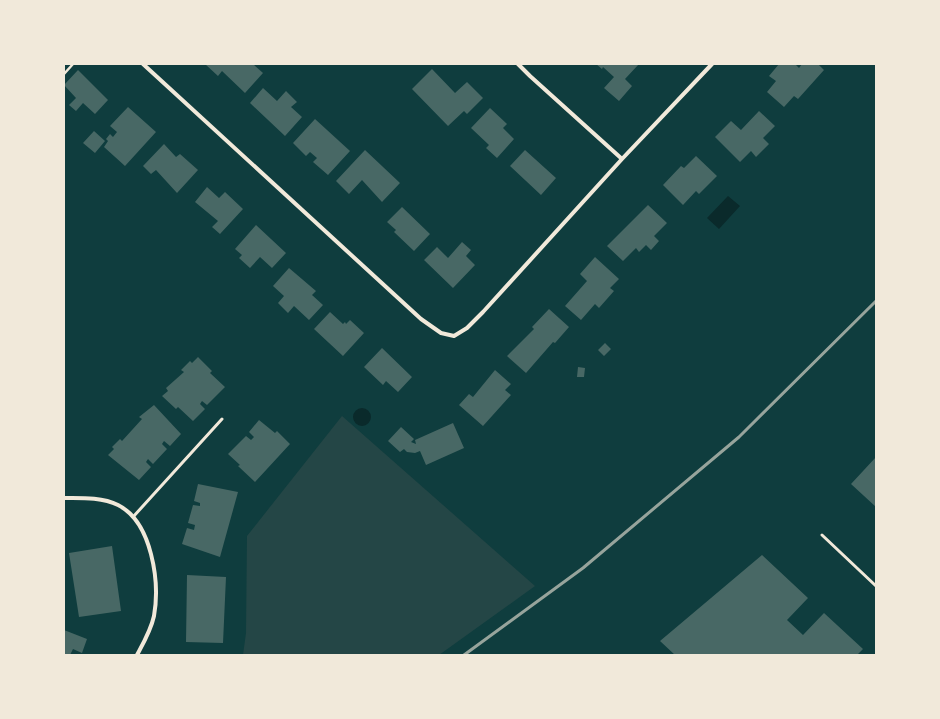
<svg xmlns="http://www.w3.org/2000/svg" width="940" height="719" viewBox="0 0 940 719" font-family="'DejaVu Sans',sans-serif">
<rect width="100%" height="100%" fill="#0f3d3e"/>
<path fill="#244646" d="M342,416L535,586L439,655H243L246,633L247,536Z"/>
<path fill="#0a2a2b" d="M728,196L740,206L719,229L707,218Z
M353 417a9 9 0 1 1 18 0a9 9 0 1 1-18 0Z"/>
<path fill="#486865" d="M205,64H253L263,73L245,93L222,71L218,76Z
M596,64H639L625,79L632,86L619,101L604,88L614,77L603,67L602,69Z
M779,64H795L799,68L802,64H818L824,70L798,99L794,96L784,107L767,92L776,81L769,76Z
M432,69L455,93L467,82L483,98L467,114L464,111L448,126L412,89Z
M78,70L108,100L95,114L83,103L76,111L69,105L76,98L64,85Z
M263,88L277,101L286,91L297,102L291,107L302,117L285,136L250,103Z
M128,107L156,132L125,166L104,147L108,141L106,139L110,134L113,137L117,132L110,126Z
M490,108L507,124L503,128L514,139L497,158L486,148L489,145L471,128Z
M759,111L775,126L763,138L769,144L756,157L751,151L740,162L715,137L731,121L741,130Z
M315,119L350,151L328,175L313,162L317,158L310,152L306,156L293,143Z
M94,131L105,141L95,153L83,143Z
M164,144L176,157L180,154L198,170L177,193L156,170L151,174L143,166Z
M365,150L400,183L382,202L362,180L349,194L336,181Z
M525,150L556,178L541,195L510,166Z
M696,156L717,176L699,194L696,191L683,205L663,185L681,166L684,168Z
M207,187L219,198L225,192L243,209L220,234L212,227L218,221L195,202Z
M648,205L667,223L654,236L659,241L651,250L646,245L639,252L636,248L623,261L607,246Z
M402,207L430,234L414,251L394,232L396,230L387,222Z
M256,225L286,253L272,268L260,257L250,268L239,258L242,255L235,249Z
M462,242L471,250L466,256L475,265L453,288L424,260L437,247L448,258Z
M595,257L619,279L610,288L614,291L599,308L595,304L581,320L565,306L587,281L580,274Z
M289,268L316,291L312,295L323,305L309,320L294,306L288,313L278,303L284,296L273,286Z
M549,309L569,327L555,343L553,342L526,373L507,356L534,329L532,327Z
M330,312L343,324L345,322L346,324L350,320L364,333L343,356L314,329Z
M605,343L611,349L604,356L598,350Z
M382,348L412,377L398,392L386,381L383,385L364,367Z
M198,357L212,371L210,373L225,387L207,405L202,401L200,404L205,409L193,421L178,407L176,409L162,396L168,391L166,388L184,372L181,370L190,361L192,363Z
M578,367L585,368L584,377H577Z
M495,370L511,384L505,390L511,395L483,426L459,405L469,394L473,397Z
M154,405L181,434L170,446L164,441L162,444L167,449L153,464L148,459L146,462L151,467L139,480L108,455L114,449L112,447L120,439L122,441L142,419L139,417Z
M259,420L275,433L277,431L290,444L255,482L238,466L240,465L228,454L246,436L251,440L254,437L249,432Z
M453,423L464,448L426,465L420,451L415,453L407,452L404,449L400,452L388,441L401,427L414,439L411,442L416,444L415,440Z
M876,457V507L851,484Z
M198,484L238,492L220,557L182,544L187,528L194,530L195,525L188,523L193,505L200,506V503L194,501Z
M112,546L121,611L79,617L69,553Z
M762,555L808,598L787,620L803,635L824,613L863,649L857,655H675L660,641Z
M187,575L226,577L223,643L186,642Z
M64,630L87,639L82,653L73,649L70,655H64Z"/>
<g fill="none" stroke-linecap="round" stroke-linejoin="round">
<path stroke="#f1e9da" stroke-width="2.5" d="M64,74L73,64"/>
<path stroke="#f1e9da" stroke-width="3" d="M133,517L222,419
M822,535L876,586"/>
<path stroke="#f1e9da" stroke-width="4" d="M143,64L421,319L441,333L454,336L467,328L483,312L622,159L712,64
M518,64L530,76L622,159
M64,498C81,498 102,497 118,505C152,522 160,582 154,616C151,630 144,642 137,655"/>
<path stroke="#97a49c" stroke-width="3" d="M464,655L583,568L739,437L876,301"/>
</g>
<rect width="940" height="719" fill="none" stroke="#f1e9da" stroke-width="130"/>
</svg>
